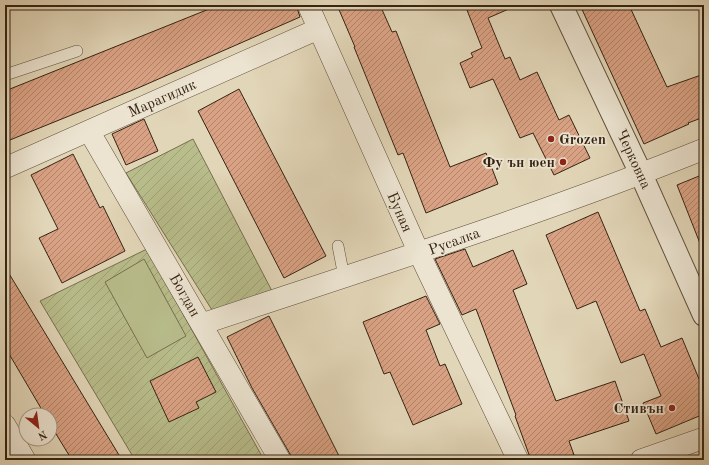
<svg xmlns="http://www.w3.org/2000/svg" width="709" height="465" viewBox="0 0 709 465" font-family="'Old Standard TT',serif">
<defs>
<pattern id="garden-furrows" width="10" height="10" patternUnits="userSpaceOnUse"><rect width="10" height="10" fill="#b8bd8b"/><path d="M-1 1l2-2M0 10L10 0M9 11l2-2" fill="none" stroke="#9fa277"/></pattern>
<pattern id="building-hatch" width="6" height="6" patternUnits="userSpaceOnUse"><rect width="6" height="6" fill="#daa284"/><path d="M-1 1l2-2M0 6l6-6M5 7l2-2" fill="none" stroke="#b2846b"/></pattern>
</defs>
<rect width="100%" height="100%" fill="#e2d6b8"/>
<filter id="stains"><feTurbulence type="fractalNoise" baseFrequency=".005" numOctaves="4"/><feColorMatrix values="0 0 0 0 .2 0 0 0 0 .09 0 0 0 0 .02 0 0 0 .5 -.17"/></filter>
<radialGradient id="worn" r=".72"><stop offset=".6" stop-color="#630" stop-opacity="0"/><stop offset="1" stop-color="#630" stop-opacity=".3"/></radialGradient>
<path fill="url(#garden-furrows)" stroke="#76704e" d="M193,139L272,291L212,310L126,173Z
M147,249L264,460H135L40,301Z"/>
<path fill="#b8bd8b" stroke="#76704e" d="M144,259L186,336L147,358L105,282Z"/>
<path fill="url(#building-hatch)" stroke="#352312" d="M219,5H296L300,17L138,88L5,142V91Z
M337,5H380L392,32L396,31L450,167L486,153L498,184L426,213L403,153L398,155L354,47H355Z
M465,5H518L488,18L505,59L510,57L520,80L537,72L559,120L569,115L590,158L554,175L533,133L520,138L493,79L470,88L460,63L473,57L471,53L482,48Z
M580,5H629L667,87L704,74V117L688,123L689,124L644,144Z
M239,89L326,256L284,278L198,111Z
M144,119L158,151L126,165L112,134Z
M73,154L100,208L103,206L125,251L62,283L39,238L58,229L31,175Z
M704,174V251H703L677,185Z
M598,212L640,311L645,309L661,347L682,338L704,391V414L656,434L643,403L661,396L644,354L621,363L596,301L577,309L546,235Z
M465,249L473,267L513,250L527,284L513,290L556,401L615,381L629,421L569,441L574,455L560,460H531L515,416L516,415L476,309L462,315L435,259Z
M5,267L122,460H72L64,447L50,424V415H45L5,347Z
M426,296L440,324L426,330L440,366L445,364L462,404L413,425L390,372L384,374L363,322Z
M269,316L341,460H292L290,454L252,388L227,337Z
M198,357L216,392L196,402L199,408L169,422L150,381Z"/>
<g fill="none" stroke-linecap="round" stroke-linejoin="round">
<defs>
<path id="service" d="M5,75L77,51
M338,246L344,277"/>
<path id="minor" d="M308,5L419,253L518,460
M89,131L280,460
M5,168L318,29
M202,324C370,268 540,215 704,149
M5,425L25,460
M641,460L704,438"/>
<path id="tertiary" d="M561,5L641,174L704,315"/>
</defs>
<use href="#service" stroke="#60503c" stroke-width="12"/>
<use href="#minor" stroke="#60503c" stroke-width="22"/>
<use href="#tertiary" stroke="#60503c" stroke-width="24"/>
<use href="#service" stroke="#ece4d1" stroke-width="11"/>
<use href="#minor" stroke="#ece4d1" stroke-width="21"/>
<use href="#tertiary" stroke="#ece4d1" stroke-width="22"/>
</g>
<g fill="#8f2418" stroke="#ece4d1" stroke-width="1.5">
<circle cx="551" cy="139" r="4"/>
<circle cx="563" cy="162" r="4"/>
<circle cx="672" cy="408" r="4"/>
</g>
<g text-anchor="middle" stroke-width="3.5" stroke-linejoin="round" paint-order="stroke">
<g font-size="15" fill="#352312" stroke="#ece4d1">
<text transform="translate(162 98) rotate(-24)" y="5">Марагидик</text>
<text transform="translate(634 159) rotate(65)" y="5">Черковна</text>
<text transform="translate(400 212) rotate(66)" y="5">Буная</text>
<text transform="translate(454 241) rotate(-20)" y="5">Русалка</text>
<text transform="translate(185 295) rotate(60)" y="5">Богдан</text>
</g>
<g font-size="15" font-weight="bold" fill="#352312" stroke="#ece4d1" text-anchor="end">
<text x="559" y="144" text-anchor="start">Grozen</text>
<text x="555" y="167">Фу ън юен</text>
<text x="664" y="413">Стивън</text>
</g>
</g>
<rect width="709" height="465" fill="none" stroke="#e2d6b8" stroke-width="20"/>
<rect x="6" y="6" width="697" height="453" fill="none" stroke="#352312" stroke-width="2"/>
<rect x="10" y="10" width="689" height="445" fill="none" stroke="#352312"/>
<g transform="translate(38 427) rotate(151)"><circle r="19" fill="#ece4d1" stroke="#a39785"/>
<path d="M0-3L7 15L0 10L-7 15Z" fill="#8f2418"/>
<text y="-6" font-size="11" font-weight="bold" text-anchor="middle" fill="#352312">N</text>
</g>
<rect width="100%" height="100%" filter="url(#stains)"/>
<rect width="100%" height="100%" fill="url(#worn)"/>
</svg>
